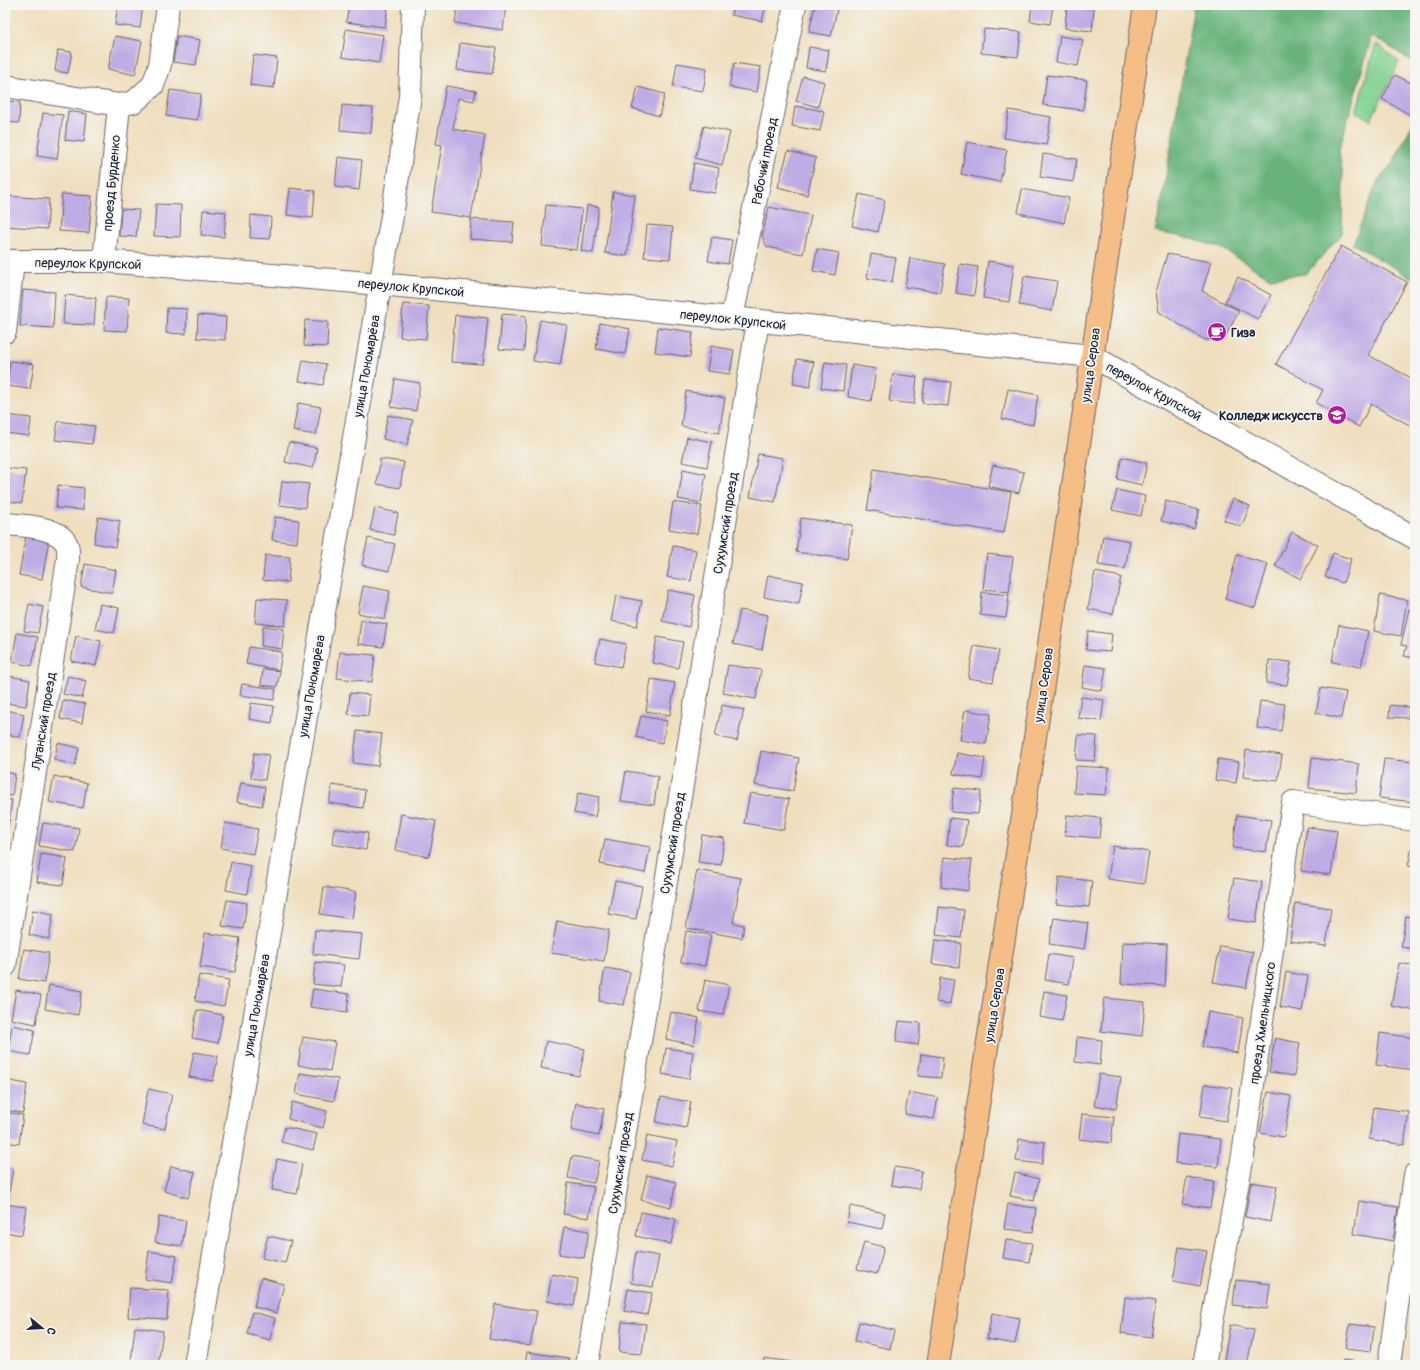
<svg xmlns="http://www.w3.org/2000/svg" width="1420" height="1370" viewBox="0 0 1420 1370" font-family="Pangolin,sans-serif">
<rect width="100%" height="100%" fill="#f6f6f2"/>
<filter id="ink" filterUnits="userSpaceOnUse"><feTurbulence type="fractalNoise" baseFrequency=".025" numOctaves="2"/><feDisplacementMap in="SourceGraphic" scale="8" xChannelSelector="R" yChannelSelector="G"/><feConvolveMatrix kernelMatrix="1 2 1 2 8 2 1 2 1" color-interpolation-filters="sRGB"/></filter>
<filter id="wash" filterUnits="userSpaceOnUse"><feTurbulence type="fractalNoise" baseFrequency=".012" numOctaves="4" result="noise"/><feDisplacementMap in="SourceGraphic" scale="16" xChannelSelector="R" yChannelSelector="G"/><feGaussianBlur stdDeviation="0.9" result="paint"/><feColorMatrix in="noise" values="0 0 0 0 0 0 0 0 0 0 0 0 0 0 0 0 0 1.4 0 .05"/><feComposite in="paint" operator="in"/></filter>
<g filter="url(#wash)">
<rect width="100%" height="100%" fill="#f0dfbf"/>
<path fill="#81d191" stroke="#527a66" d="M1376,43L1399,62L1371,120L1356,112Z"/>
<path fill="#68b37b" stroke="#456a5b" d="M1194,5H1415V63L1372,36L1339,150L1343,176L1342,234L1306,274L1270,278L1221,248L1189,238L1155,232L1161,206Z
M1415,119V280L1353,244L1378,180L1392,164Z"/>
<g id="blocks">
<path fill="#c0ace5" d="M118,5H143L140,28L115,25Z
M349,5H388L385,27L346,22Z
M458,5L506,6L503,30L455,23Z
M733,5H766L762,21L731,15Z
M815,5L837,10L831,36L809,32Z
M1032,5H1053L1050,24L1030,21Z
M1067,6L1094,9L1092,31L1065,28Z
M346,29L383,35L379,63L342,57Z
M984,29L1021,32L1018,57L981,53Z
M115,36L142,41L135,75L108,69Z
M177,36L200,40L196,65L173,62Z
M1060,36L1083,40L1078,66L1056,62Z
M460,43L496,48L492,74L457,70Z
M809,47L829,50L826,71L806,68Z
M58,50L72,52L68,73L55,71Z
M253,55L277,58L274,88L250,85Z
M677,63L707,68L703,91L673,87Z
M734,63L761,67L757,92L729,87Z
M1047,75L1087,80L1083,110L1043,105Z
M1395,75L1415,85L1414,117L1382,99Z
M803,76L824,82L818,107L796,101Z
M446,86L476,91L474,101L458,98L453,129L485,135L471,218L431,212L442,145L436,144Z
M638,87L665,94L659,116L632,108Z
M170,90L201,94L197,120L166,116Z
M5,101L20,102L19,123L5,122Z
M342,105L373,108L371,133L340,130Z
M795,106L824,111L820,131L792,126Z
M1009,110L1051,117L1046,145L1004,138Z
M68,111L87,114L84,142L65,140Z
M43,113L63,115L57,159L37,156Z
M704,126L730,132L722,165L695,158Z
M967,142L1007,150L1000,182L961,174Z
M788,151L816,158L807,195L778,187Z
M1043,154L1077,159L1073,182L1040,177Z
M338,157L362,160L359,190L335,187Z
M694,163L719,168L715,193L690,189Z
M290,188L315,191L313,218L287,215Z
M1022,189L1069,198L1064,223L1018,213Z
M613,192L635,195L627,256L605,253Z
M62,194L92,196L89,233L59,231Z
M859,194L885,200L878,232L852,226Z
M6,196L49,199L47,229L5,226Z
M156,204L181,205L180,237L154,236Z
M546,205L582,209L577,250L542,246Z
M587,205L599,207L593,253L581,251Z
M769,207L811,215L803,254L767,247L762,236Z
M121,209L139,210L136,237L119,236Z
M203,210L226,212L224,237L201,235Z
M251,215L271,217L270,239L250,238Z
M471,219L514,222L512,242L470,239Z
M647,225L673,227L670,259L644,257Z
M712,237L732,240L728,264L708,261Z
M1341,246L1407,282L1368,355L1415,380V428L1371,404L1359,427L1316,403L1323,390L1276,364Z
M817,249L839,253L835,275L813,271Z
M871,254L896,258L892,282L867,278Z
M1167,254L1211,262L1202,291L1239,311L1224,339L1205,340L1159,312L1156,292Z
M910,258L945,264L940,292L905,287Z
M988,261L1014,265L1009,302L983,298Z
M960,264L978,267L974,296L956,293Z
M1024,276L1057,281L1052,311L1019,305Z
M1238,277L1271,295L1258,319L1225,302Z
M23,290L55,292L53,328L20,326Z
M65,295L96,298L94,325L63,324Z
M106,297L129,298L127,331L104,330Z
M403,304L429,306L426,339L400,337Z
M167,308L187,309L186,334L166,333Z
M502,314L526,316L524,351L499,349Z
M198,315L226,317L225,340L197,338Z
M455,315L488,318L483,364L451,362Z
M305,320L328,322L327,347L304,346Z
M540,320L567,325L560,365L533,361Z
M600,323L630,329L625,354L596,349Z
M658,327L693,332L690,357L655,352Z
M711,346L734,350L730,374L707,371Z
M797,359L814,362L810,387L793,384Z
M303,360L326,364L323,385L299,381Z
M10,361L34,364L30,389L7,386Z
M825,362L846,365L843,391L821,388Z
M852,365L876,369L871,401L848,397Z
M893,374L917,377L914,404L889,401Z
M395,379L420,383L416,411L391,407Z
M925,380L951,382L948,406L922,403Z
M1008,389L1038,395L1033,425L1002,419Z
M686,391L725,398L719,433L681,426Z
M298,403L321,407L316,435L293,431Z
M5,415L31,418L29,436L5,433Z
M388,415L413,420L407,445L383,439Z
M58,421L95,426L92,444L55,440Z
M687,437L712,442L707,467L682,462Z
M289,442L317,448L313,468L285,462Z
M758,454L783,458L775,502L750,497Z
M1122,457L1147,463L1142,485L1117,479Z
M380,459L404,462L400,488L377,484Z
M993,465L1024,472L1019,493L988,486Z
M5,468L26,470L22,503L5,501Z
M683,469L706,474L701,503L678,499Z
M874,469L1011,492L1004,533L867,510Z
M282,481L309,484L305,508L279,505Z
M58,485L84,488L83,510L56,508Z
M1117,490L1145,496L1141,516L1112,510Z
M1233,499L1250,506L1241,527L1224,520Z
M1166,501L1199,510L1194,529L1161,521Z
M673,502L702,506L697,534L669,529Z
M375,508L398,513L394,535L370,530Z
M98,517L120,521L115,547L94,543Z
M275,517L299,520L297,543L272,540Z
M801,518L852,525L847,559L796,552Z
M1292,532L1318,545L1301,579L1275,566Z
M26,536L49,540L42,579L19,575Z
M1103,536L1130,541L1125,569L1098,565Z
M368,538L395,544L389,571L362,565Z
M673,546L696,550L691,581L667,577Z
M1333,553L1351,559L1343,583L1325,577Z
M987,554L1013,557L1009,592L983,589Z
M265,555L290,557L288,582L263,580Z
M1237,555L1268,564L1255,608L1225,599Z
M85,564L116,570L112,593L81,587Z
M1095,572L1121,577L1113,614L1088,609Z
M768,575L803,582L799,604L764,597Z
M363,586L390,591L385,619L358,613Z
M668,590L695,595L689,627L662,621Z
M982,592L1009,595L1006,618L980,615Z
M1380,595L1407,600L1401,636L1374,631Z
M616,596L642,601L637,626L611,621Z
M257,598L287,600L285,626L255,623Z
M29,604L43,607L38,633L24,631Z
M100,604L119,608L114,633L95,629Z
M1409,609L1415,611V658L1404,656L1407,646L1401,645Z
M740,610L768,615L762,650L733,644Z
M361,620L387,624L383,647L358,644Z
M1339,625L1368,631L1361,667L1332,662Z
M263,626L284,629L282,649L261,646Z
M1088,631L1112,634L1110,652L1086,650Z
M17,633L38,637L32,666L12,662Z
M76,636L101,641L96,666L71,661Z
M657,637L683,642L678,668L652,663Z
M600,639L626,644L621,667L595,662Z
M974,646L999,650L993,682L968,678Z
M249,647L282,652L279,670L246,664Z
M340,652L375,655L372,682L337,678Z
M1269,660L1291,662L1287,685L1266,683Z
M728,665L761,670L756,699L723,693Z
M1085,665L1106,668L1102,691L1082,687Z
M263,669L280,671L277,687L261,685Z
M9,676L30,680L26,706L5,703Z
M68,676L86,681L82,698L63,694Z
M651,679L675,683L670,715L646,711Z
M242,684L276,689L274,700L240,695Z
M1321,688L1346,692L1341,718L1316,713Z
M350,693L370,695L368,716L348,714Z
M1081,697L1104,700L1101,721L1078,718Z
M63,700L85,704L82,723L60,719Z
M1260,701L1285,704L1281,731L1257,728Z
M251,703L274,706L272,723L249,719Z
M722,705L744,710L737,741L715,736Z
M1390,705L1409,707L1408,718L1389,717Z
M5,710L24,714L20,737L5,734Z
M965,710L991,714L986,744L960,740Z
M641,716L667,721L662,743L636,737Z
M357,731L382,734L378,766L353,763Z
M1078,735L1097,736L1095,761L1076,760Z
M58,743L79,748L75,765L54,760Z
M1246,750L1282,755L1278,781L1243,777Z
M761,751L799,758L793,791L755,785Z
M254,753L269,755L265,780L251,778Z
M957,753L985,758L982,779L953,774Z
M1312,758L1359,764L1356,793L1309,788Z
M1218,759L1239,762L1236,783L1215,780Z
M1384,759L1415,762V802L1379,798Z
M1076,766L1109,768L1106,795L1074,793Z
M626,771L658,776L654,805L621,801Z
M5,772L15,774L12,796L5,795Z
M54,776L87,783L83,808L49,802Z
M241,783L265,787L262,806L237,802Z
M332,785L365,790L363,808L329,803Z
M954,788L981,791L978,814L951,812Z
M578,793L599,797L595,817L574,813Z
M750,793L789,799L784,830L744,823Z
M5,799L12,800L7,835H5Z
M401,814L436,821L429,857L395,850Z
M1067,815L1101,818L1099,838L1065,835Z
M1237,815L1271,820L1266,852L1233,848Z
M950,818L967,820L963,847L947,845Z
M43,823L79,828L75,852L39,846Z
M225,823L258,829L253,854L221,848Z
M1307,827L1337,831L1331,875L1301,871Z
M334,828L368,833L366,850L332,844Z
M702,835L724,838L721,865L698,862Z
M605,839L650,847L645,873L600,864Z
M1413,842L1415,843V867L1408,866Z
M1113,846L1149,852L1144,884L1108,879Z
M41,854L67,858L63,885L37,882Z
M944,857L972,860L968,891L941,887Z
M231,862L251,866L247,894L226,890Z
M697,870L741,878L733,923L744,925L742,938L686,928Z
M1059,877L1092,881L1089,907L1056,904Z
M1234,878L1262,882L1256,923L1228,919Z
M615,881L642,886L636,919L608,914Z
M324,887L356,892L352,919L320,914Z
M227,900L247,903L243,929L222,926Z
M1295,903L1331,908L1326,946L1290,941Z
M939,907L964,910L961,938L936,935Z
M33,910L53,914L49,939L29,935Z
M1406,916L1415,918V949L1401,947Z
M1054,918L1088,923L1084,949L1049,944Z
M557,921L609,930L604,961L551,953Z
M315,930L362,934L359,959L313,954Z
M686,931L711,935L705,966L681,962Z
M205,933L240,938L235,972L200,967Z
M935,940L961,943L959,967L932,964Z
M1123,942L1167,944L1165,986L1121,984Z
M1220,946L1253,952L1246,988L1213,982Z
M24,949L49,953L44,983L19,979Z
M1049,954L1073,958L1069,984L1045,980Z
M315,962L344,965L341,987L313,984Z
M1399,963L1415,966V1011L1391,1006Z
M605,968L630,972L624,1005L599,1001Z
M1286,972L1308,976L1302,1011L1280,1007Z
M199,975L229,980L224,1006L195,1001Z
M940,978L954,980L950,1004L936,1002Z
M705,980L729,985L723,1015L699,1011Z
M49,985L82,991L78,1015L45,1009Z
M313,989L349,994L347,1012L310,1007Z
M16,990L41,995L36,1024L11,1019Z
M1044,991L1067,995L1062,1021L1040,1017Z
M1104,998L1145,1002L1142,1036L1101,1031Z
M197,1010L223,1015L218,1043L192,1038Z
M671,1012L699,1018L694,1045L666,1039Z
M1208,1012L1243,1018L1238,1053L1202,1047Z
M899,1021L921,1023L918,1045L896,1042Z
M12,1025L35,1030L30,1055L8,1051Z
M1380,1033L1415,1038V1070L1376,1065Z
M303,1037L335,1042L330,1071L298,1065Z
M1077,1037L1102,1040L1100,1065L1075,1062Z
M1275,1038L1300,1043L1294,1076L1269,1072Z
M546,1041L585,1049L579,1076L541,1068Z
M666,1048L693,1052L689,1079L662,1074Z
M194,1052L218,1056L213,1081L189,1077Z
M921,1054L943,1057L941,1078L918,1076Z
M300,1073L338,1079L334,1101L296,1094Z
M1099,1074L1121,1077L1116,1109L1094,1105Z
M5,1080L27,1084L23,1113L5,1110Z
M1205,1084L1232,1088L1226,1121L1200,1117Z
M148,1089L172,1094L165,1129L142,1125Z
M909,1092L938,1098L934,1119L905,1114Z
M1268,1092L1291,1096L1284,1137L1260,1133Z
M661,1097L691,1102L686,1128L656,1122Z
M292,1102L327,1111L323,1128L288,1119Z
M576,1103L604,1109L599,1136L571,1130Z
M1374,1107L1409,1112L1404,1145L1369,1139Z
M5,1112L23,1115L19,1144L5,1142Z
M1082,1114L1114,1117L1111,1143L1079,1139Z
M285,1127L317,1134L313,1150L281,1142Z
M1178,1134L1221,1139L1218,1167L1175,1163Z
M647,1135L677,1141L672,1166L642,1160Z
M1019,1139L1045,1142L1042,1164L1016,1161Z
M572,1156L599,1161L594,1183L568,1178Z
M277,1159L302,1164L297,1194L272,1190Z
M171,1166L195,1172L188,1198L164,1191Z
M5,1167L13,1169L8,1199L5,1198Z
M894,1167L922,1171L919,1189L891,1185Z
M1015,1173L1039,1179L1034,1201L1010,1196Z
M647,1175L676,1182L671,1207L641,1200Z
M1187,1177L1214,1182L1210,1208L1182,1204Z
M1251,1182L1277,1186L1271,1222L1245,1217Z
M568,1183L594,1187L589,1218L563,1214Z
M1359,1201L1398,1207L1393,1241L1354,1234Z
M5,1204L26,1207L22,1235L5,1232Z
M1008,1204L1036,1208L1033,1232L1004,1229Z
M850,1206L885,1213L882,1229L847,1222Z
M641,1212L676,1219L671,1244L636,1236Z
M159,1217L186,1221L182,1246L155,1242Z
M564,1227L589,1231L584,1258L559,1254Z
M268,1236L291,1241L285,1263L262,1258Z
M1006,1240L1032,1243L1029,1262L1003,1258Z
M864,1242L884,1247L877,1274L857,1269Z
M1179,1247L1207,1251L1200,1286L1173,1281Z
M149,1251L177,1256L172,1283L145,1279Z
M636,1252L659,1256L653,1287L631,1283Z
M552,1274L578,1279L574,1306L547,1301Z
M261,1278L284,1284L277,1313L254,1307Z
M1236,1280L1270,1284L1267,1309L1233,1305Z
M130,1288L169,1290L167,1319L128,1317Z
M628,1289L652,1293L647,1315L624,1311Z
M1125,1297L1156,1301L1151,1337L1121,1333Z
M495,1304L537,1311L530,1346L489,1339Z
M252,1312L275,1318L270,1340L247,1334Z
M992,1313L1020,1318L1015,1344L987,1339Z
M622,1322L646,1324L642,1354L619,1352Z
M859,1322L894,1330L890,1349L855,1341Z
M1350,1324L1374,1327L1371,1352L1346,1349Z
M1230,1325L1254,1330L1247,1365H1223Z
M135,1327L163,1331L158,1365L131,1361Z
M527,1352L569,1358L568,1365H525Z
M764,1358L806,1364L805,1365H763Z
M1343,1360L1372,1364V1365H1342Z"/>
</g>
</g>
<g filter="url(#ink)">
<use href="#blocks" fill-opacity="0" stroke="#6a6469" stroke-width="1"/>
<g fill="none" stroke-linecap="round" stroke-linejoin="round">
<defs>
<path id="minor" d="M5,86L119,105
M5,261H104L380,284L732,318L1092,356L1415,538
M104,261L119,105L134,102L153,85L160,65L168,5
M732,318L795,5
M5,332L13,262
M5,524C23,526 57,526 66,543C69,547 68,554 68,559L5,966
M195,1365L393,210L410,96L413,5
M587,1365L758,321
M1204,1365L1243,1155L1293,802L1415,820
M1389,1365L1415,1175"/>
<path id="major" d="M938,1365L1036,731L1145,5"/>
</defs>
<use href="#minor" stroke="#6a6469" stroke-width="24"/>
<use href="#major" stroke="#6a6469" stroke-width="24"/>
<use href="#minor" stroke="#fff" stroke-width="22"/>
<use href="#major" stroke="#f6be87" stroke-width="22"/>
</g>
</g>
<defs>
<symbol id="cafe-disc" viewBox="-11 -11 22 22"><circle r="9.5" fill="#b5179e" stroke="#f6f6f2"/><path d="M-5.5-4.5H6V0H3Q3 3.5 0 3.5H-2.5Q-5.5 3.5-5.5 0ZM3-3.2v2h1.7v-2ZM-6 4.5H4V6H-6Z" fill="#fff"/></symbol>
<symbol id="university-disc" viewBox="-11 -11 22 22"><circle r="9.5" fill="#b5179e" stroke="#f6f6f2"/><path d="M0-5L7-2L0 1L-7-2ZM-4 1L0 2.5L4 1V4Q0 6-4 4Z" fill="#fff"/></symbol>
</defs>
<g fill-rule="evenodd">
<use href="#cafe-disc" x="1206" y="321" width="22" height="22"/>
<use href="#university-disc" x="1326" y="404" width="22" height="22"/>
</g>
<g text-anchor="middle" stroke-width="3.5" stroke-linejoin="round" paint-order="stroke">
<g font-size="13" fill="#22223b" stroke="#f6f6f2">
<text transform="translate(764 161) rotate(-79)" y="5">Рабочий проезд</text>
<text transform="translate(111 183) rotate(-85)" y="5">проезд Бурденко</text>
<text transform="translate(88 263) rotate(1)" y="5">переулок Крупской</text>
<text transform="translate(411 287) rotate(5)" y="5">переулок Крупской</text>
<text transform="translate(733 319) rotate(6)" y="5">переулок Крупской</text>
<text transform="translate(1090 365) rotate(-82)" y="5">улица Серова</text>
<text transform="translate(366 366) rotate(-80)" y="5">улица Пономарёва</text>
<text transform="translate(1154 391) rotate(29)" y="5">переулок Крупской</text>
<text transform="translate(725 523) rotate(-81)" y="5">Сухумский проезд</text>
<text transform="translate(1043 685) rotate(-82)" y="5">улица Серова</text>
<text transform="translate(311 686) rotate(-80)" y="5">улица Пономарёва</text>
<text transform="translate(43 721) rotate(-81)" y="5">Луганский проезд</text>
<text transform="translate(672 843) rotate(-81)" y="5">Сухумский проезд</text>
<text transform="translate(256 1005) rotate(-80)" y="5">улица Пономарёва</text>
<text transform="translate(994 1005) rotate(-81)" y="5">улица Серова</text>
<text transform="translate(1262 1023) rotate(-82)" y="5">проезд Хмельницкого</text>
<text transform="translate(620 1163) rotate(-81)" y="5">Сухумский проезд</text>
</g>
<g font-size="13" font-weight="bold" fill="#22223b" stroke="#f6f6f2" text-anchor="start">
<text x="1231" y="337">Гиза</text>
<text x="1323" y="420" text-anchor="end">Колледж искусств</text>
</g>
</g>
<rect width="1420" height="1370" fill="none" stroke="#f6f6f2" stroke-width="20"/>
<g transform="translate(42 1328) rotate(108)" stroke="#f6f6f2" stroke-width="3" paint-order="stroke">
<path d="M0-3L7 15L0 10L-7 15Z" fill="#22223b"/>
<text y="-6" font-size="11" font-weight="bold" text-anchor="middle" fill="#22223b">С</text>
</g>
</svg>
